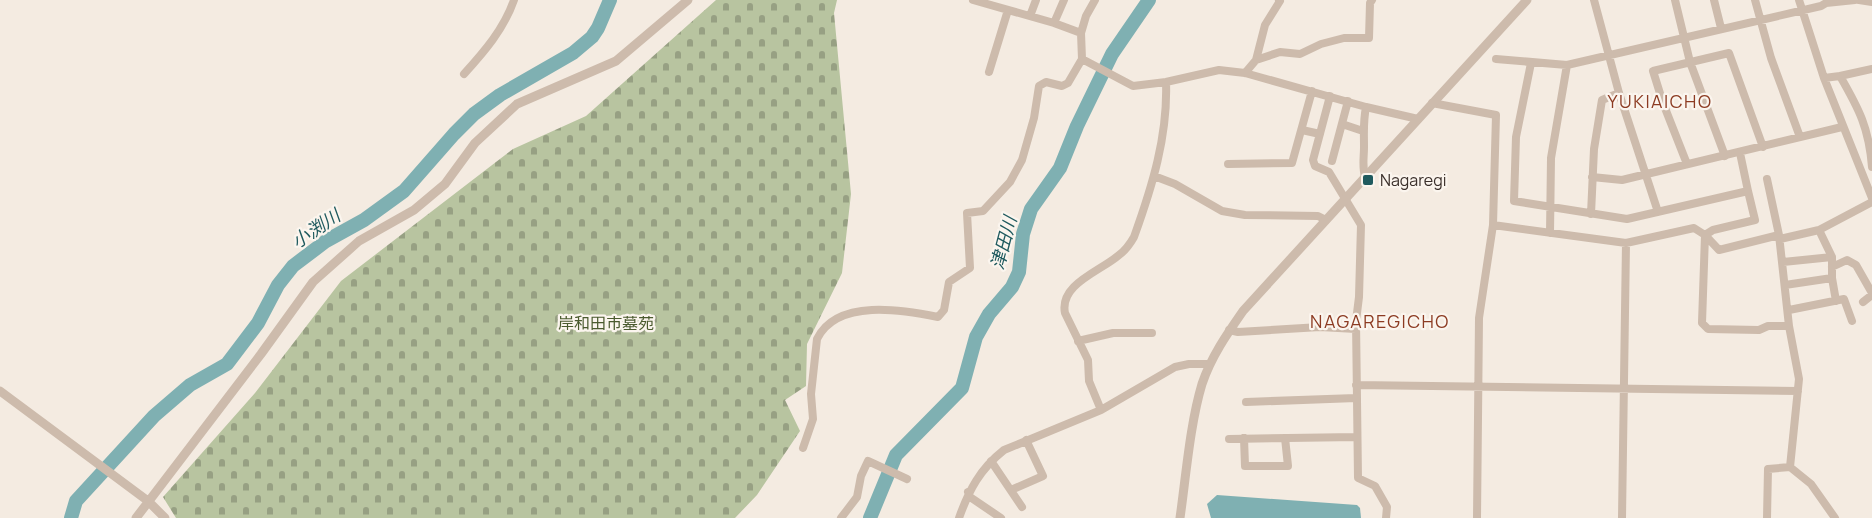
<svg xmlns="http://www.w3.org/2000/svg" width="1872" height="518" viewBox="0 0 1872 518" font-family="Manrope,'Noto Sans JP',sans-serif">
<defs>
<pattern id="cemetery-stones" width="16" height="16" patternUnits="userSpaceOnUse" patternTransform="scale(1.5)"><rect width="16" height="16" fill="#b8c4a0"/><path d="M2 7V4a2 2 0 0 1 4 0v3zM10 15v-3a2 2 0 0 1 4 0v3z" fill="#97a083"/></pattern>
</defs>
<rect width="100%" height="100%" fill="#f4ebe1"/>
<path fill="url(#cemetery-stones)" d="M716,0H837L834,13L851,194L842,273L807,344L806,386L785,400L800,431L757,495L735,518H176L163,497L255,393L341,281L513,149L586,116Z"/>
<path fill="#7fb0b2" d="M1217,495L1357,505L1360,508L1361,518H1211L1207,504Z"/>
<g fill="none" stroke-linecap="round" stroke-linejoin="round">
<path stroke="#7fb0b2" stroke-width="14" d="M71,518L76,501L154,416L190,385L227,364L258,323L278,285L293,266L326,241L364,220L404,191L454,134L474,114L500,95L573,53L592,37L598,28L610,0
M870,518L896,455L962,388L976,337L989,314L1012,287L1019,272L1023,234L1031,209L1060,168L1077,126L1112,54L1149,0"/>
<path stroke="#cdbbac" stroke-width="8" d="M973,0L1054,23L1081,33
M1594,0L1619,93L1658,212
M1675,0L1690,62L1725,156
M1714,0L1721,28
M1755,0L1771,58L1800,137
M1799,0L1824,78L1872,198
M1859,0L1872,2
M1030,16L1036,0
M1054,23L1064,0
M1082,59L1133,86L1166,82L1219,70L1245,73L1366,107L1418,119
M1496,59L1567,65L1821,6L1826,3L1855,0
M1256,60L1280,52L1300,54L1321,44L1344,38H1369L1370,3L1372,0
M1531,63L1516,137L1514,201L1627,219L1748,191L1740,153
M989,72L1008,10
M1245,73L1256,60L1265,25L1280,1L1279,0
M464,74C484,52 504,29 514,0
M1840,76L1872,69
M1824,78L1840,76C1859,109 1869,128 1872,167
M1330,96L1313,160L1315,166L1329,172L1361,225L1359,297L1356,321L1358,478L1375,486L1387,507L1386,518
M1432,103L1496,115L1493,225L1479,318L1477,518
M1342,124L1363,131
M1302,130L1320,134
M1332,161L1348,101
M1228,164L1292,163L1312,91
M1687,164L1663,103L1653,71L1729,53L1763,147
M1154,176L1175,184L1222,211L1245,215L1318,216L1326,220
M1365,177C1362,166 1364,158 1364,147C1364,132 1363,122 1366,107
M1592,177L1622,180L1842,127
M1748,191L1755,220L1713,230L1705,235L1702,323L1708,329L1759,330L1768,326H1789
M1591,214L1594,149L1602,100L1619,93
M1493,225L1626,243L1694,228L1705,235L1719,250L1779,235
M1819,230L1832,257V278L1836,301
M1550,233L1551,158L1567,65
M1780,239L1819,230L1872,202
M1783,262L1832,257
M1832,267L1847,260L1856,265L1872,293
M1785,285L1832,278
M1863,302L1872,295
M1789,310L1844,299L1852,321
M1229,330L1238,332L1320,327L1356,329
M1078,341L1113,333H1152
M1356,385L1798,391
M1246,402L1356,398
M1101,410L1089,381L1088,360L1065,313C1059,284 1101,271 1119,255C1126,250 1130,244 1134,237C1152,187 1168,136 1166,82
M1244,438L1245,466H1288L1285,438
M1229,439L1357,437
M803,448L813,419L811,394L817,339C837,298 903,310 938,317L944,310L949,282L970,268L967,213L983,211L1010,182L1022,160L1034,118L1039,86L1046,82L1062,86L1068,83L1082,59L1081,33L1086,16L1095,0
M991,461L1022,507
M1790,467L1811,484L1835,518
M1011,490L1043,476L1026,440
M968,492L970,497L1001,518
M841,518L857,497L861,476L868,461L907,479
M959,518C969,490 980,469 1004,450L1101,410L1175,367L1189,364H1210
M1622,518L1626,243
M1767,518L1768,469L1790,467L1799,379L1789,326L1779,235L1767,179"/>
<path stroke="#cdbbac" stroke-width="9" d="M0,391L148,501L165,518
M136,518L261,354L313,282L359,241L414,210L445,184L475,143L517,104L616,61L688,0
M1180,518C1186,476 1190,424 1202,384C1211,357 1227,334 1243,311L1527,0"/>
</g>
<rect fill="#1f5a5e" stroke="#fbf5ee" stroke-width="2" x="1362" y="174" width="12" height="12" rx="3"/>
<g text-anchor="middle" stroke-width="4.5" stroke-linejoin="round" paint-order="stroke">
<g font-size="16" fill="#3b302b" stroke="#fbf5ee" text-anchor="start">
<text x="1380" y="186">Nagaregi</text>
</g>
<g font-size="16" fill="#4a5a2e" stroke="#fbf5ee">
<text x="606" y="329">岸和田市墓苑</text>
</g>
<g font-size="18" letter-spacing="1.5" fill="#8c3b22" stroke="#fbf5ee">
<text x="1660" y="108">YUKIAICHO</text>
<text x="1380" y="328">NAGAREGICHO</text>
</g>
<g font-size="18" font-style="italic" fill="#1f5a5e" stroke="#fbf5ee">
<text transform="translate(316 229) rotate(-34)" y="6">小渕川</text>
<text transform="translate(1004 243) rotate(-75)" y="6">津田川</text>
</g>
</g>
</svg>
